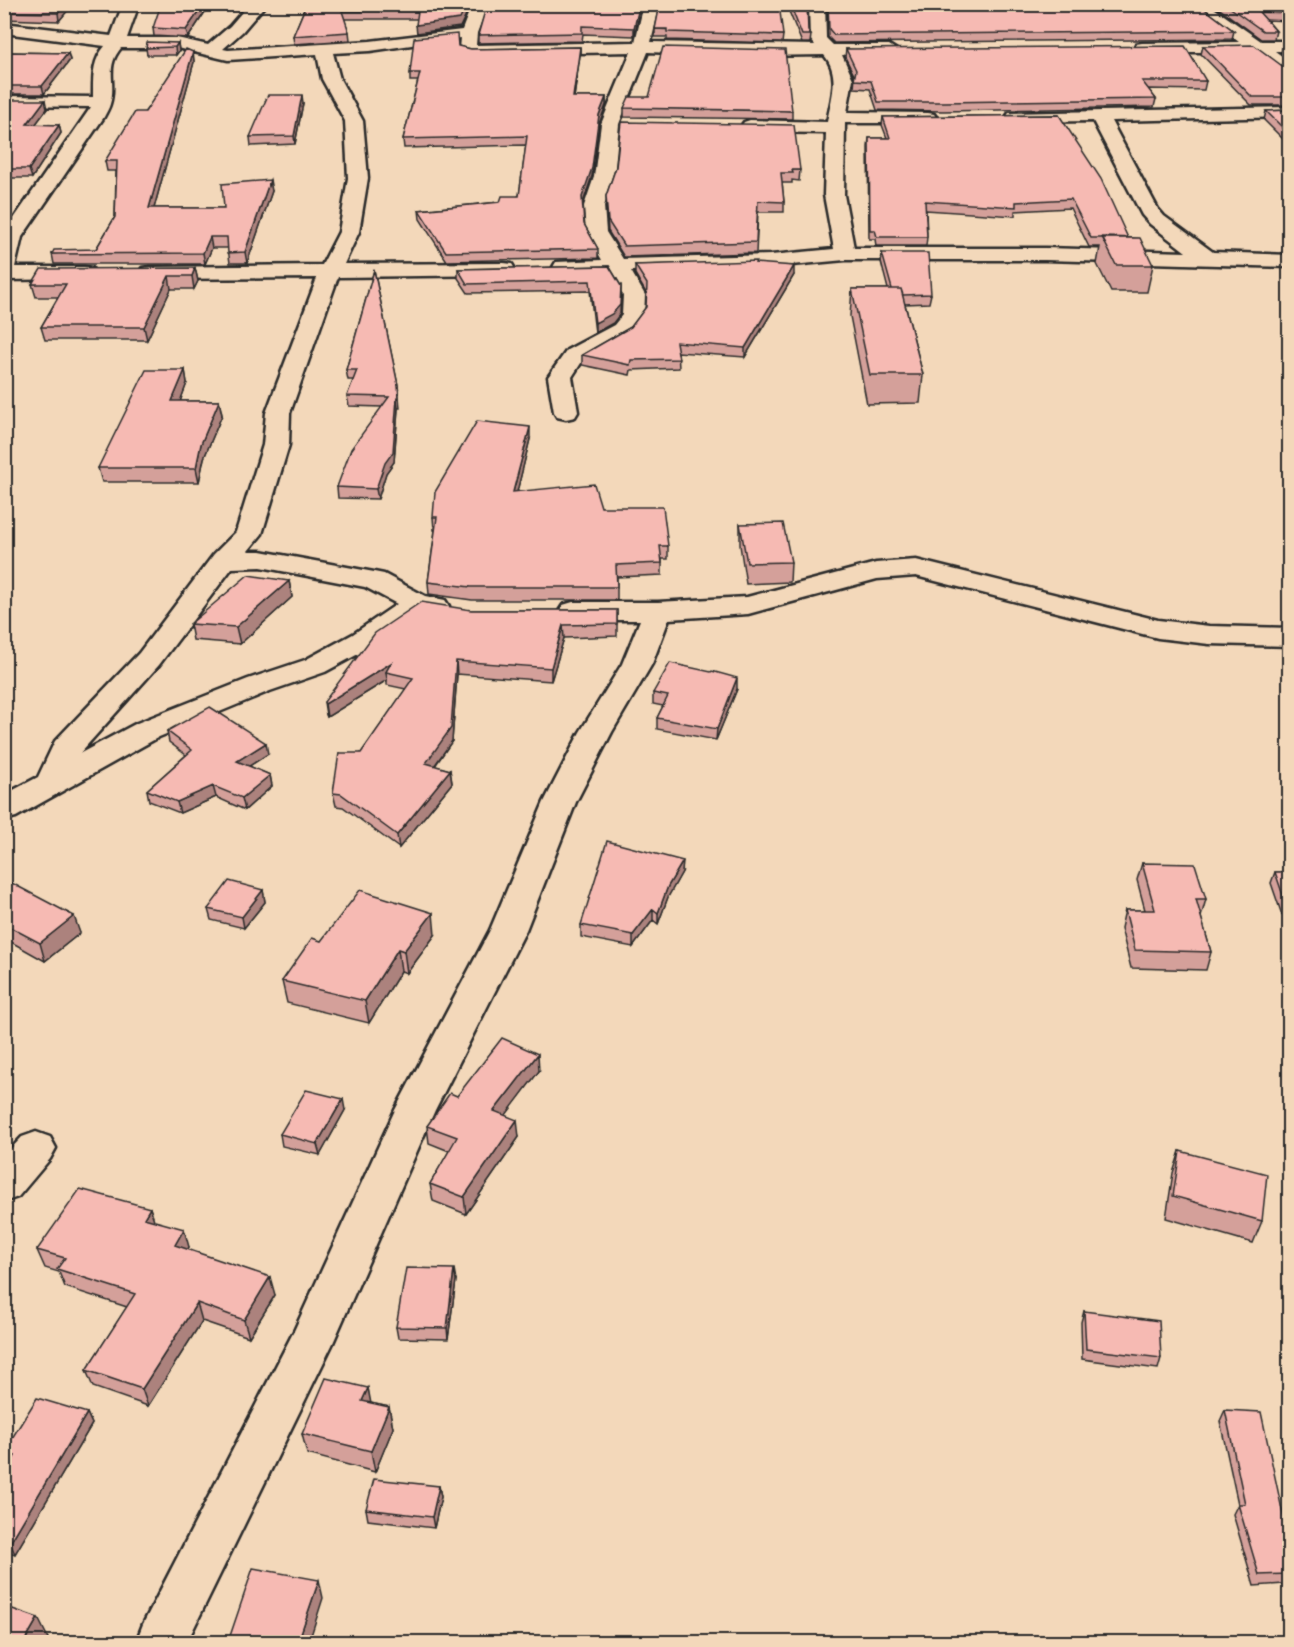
<svg xmlns="http://www.w3.org/2000/svg" width="1294" height="1647" viewBox="0 0 1294 1647" font-family="Kalam,sans-serif">
<rect width="100%" height="100%" fill="#f3d8ba"/>
<filter id="ink" filterUnits="userSpaceOnUse"><feTurbulence type="fractalNoise" baseFrequency=".0167" numOctaves="2"/><feDisplacementMap in="SourceGraphic" scale="12" xChannelSelector="R" yChannelSelector="G"/><feConvolveMatrix kernelMatrix="1 2 1 2 8 2 1 2 1" color-interpolation-filters="sRGB"/></filter>
<g filter="url(#ink)">
<g fill="none" stroke-linecap="round" stroke-linejoin="round">
<defs>
<path id="minor" d="M123,4H139L127,38H177L208,45L230,26L249,4H266L242,32L223,49L228,50L370,41L462,30L472,4H488L477,33L476,45L635,42L644,4H660L651,42L815,45L810,39L809,4H825L826,38L833,45H889L897,50L889,55H842L853,79L847,112L928,113L934,114L937,118L934,122L928,123H845L844,195L854,248H1045L1186,252L1150,224L1142,215L1093,121L1015,122L1009,121L1006,117L1009,113L1290,107V117L1111,121L1158,209L1164,216L1213,252L1290,255V267L1045,260H845L771,267L631,271L645,295L644,315L630,335L583,360L572,377L578,412L575,417L566,419L557,417L554,412L548,377L567,350L614,325L622,315L623,295L609,272H556L553,267L556,262L602,260L586,232L584,206L594,177L601,124L631,52L471,55L461,53L459,49L460,38L370,51L333,53L340,79L363,121L368,178L359,232L344,264L504,263L512,264L515,269L512,274L504,275L338,277L290,413L289,445L262,534L248,551H261L374,572L384,574L425,596L445,600L449,606L445,612L435,615L422,612L373,646L325,672L270,691L159,737L16,817L4,820V795L38,777L55,741L139,653L214,554L236,532L263,445L266,413L317,278L150,279L142,278L139,273L142,268L150,267L322,265L339,232L348,178L345,121L322,79L317,54L228,60L177,48H121C104,68 117,82 110,104C109,108 106,113 104,117L22,237L15,267H84L92,268L95,273L92,278L84,279L4,280V233L91,107L4,106V96L93,97C93,77 92,61 105,46L4,33V23L111,36ZM648,52L746,56L824,55C841,75 831,99 827,122L750,120L744,122L741,126L744,130L750,132L826,133L824,195L834,249L771,255L623,259L606,232L604,206L614,177L619,124ZM261,567L365,587L397,604L353,634L305,660L248,679L137,723L79,754L159,665L232,568Z
M1189,4H1208L1261,41H1290V51H1275L1290,62V75L1284,74L1253,52H1136L1134,48L1136,44L1142,43L1239,42Z
M916,560L1158,620L1209,626L1290,628V646L1209,644L1158,638L916,576L877,579L748,614L669,619L652,664L612,732L576,802L526,930L435,1110L333,1343L187,1642H136L143,1624L294,1331L395,1110L490,930L544,802L580,732L622,664L640,620H573L563,617L559,611L563,605L573,602H658L747,597L876,563Z
M36,1132L50,1137L56,1148L50,1159L18,1197L4,1202V1156L22,1137Z"/>
</defs>
<use href="#minor" stroke="#2b2b2b" stroke-width="5"/>
<use href="#minor" fill="#f3d8ba" fill-rule="evenodd"/>
</g>
<path fill="#d4a09a" stroke="#2b2b2b" stroke-width="1.5" d="M4,4H73L59,21L4,19Z
M471,4L460,27L417,33V19H344L349,32L350,40L294,44L293,36L306,5Z
M642,4L634,36L583,34L582,41L478,43V35Z
M786,4H807L808,31L811,35L810,43H802Z
M827,4H1198L1234,31L1232,39L834,43L828,37Z
M1213,4H1290V21L1267,20L1276,31L1274,39H1261Z
M209,6L188,38L154,36L153,28Z
M655,29L783,35L782,43L667,40V37H655Z
M178,43L179,51L176,55H147L146,48Z
M1283,45H1289L1290,60L1281,53Z
M458,46L471,49L580,47V55L574,97H606V105L599,124L592,176L582,205L584,224L598,249V258L447,261L420,219L419,210L500,202L519,196L526,145L404,148L403,139L418,81H410V73Z
M1203,46L1290,68V105H1251L1201,54Z
M846,49L1206,81L1204,90L1148,89L1156,99L1154,107L943,111L877,110L870,89L854,88L855,77L845,57Z
M4,52L68,53L70,60L44,94H4Z
M193,52L194,62L154,208H224L272,191L247,263H230L228,248H212L205,264H54L52,254L96,249L115,217L116,171H107L105,161Z
M649,97L792,111V119L624,117V108Z
M4,100L47,109L35,125H59L61,133L32,178H11L4,191Z
M303,103L295,144L251,146L250,137Z
M1290,110V146L1264,120L1266,111Z
M1059,115L1128,238L1153,265L1147,292H1111L1097,264L1100,247H1089L1070,208L1015,211V216L926,210L927,237L926,246H876L875,239H869L868,147L869,138H887L882,125L883,117Z
M616,167L800,170L799,181L792,180V183H782L784,202V212H758L756,253L624,257L608,231L606,196Z
M882,253L931,294L929,303L905,304L923,375L920,403L867,404L850,316L852,289H888L881,262Z
M755,263L794,275L745,357L678,352L679,368L631,370L630,375L582,365V355L631,327L646,307V293L635,274V265Z
M609,266L621,286L620,314L613,323L595,333L590,291L468,293L458,278V269Z
M195,268L198,281L194,289H171L147,340H45L41,327L58,297H36L32,284Z
M374,270L398,385L400,408H398L394,462L386,473L378,499L338,498L337,487L382,407L349,406L347,396L354,380H348L346,370Z
M185,370L187,383L180,401H219L222,415L204,458L199,482H102L98,468Z
M530,439L517,491L601,507L668,546V559H662V575L617,577V600H472L429,594L428,582L435,530H434L433,517Z
M740,524L791,562L790,582L746,584L740,545Z
M1290,537V564L1285,554Z
M289,581L292,597L240,644L193,640L190,624Z
M471,610H617V636L564,638L551,681L457,674L452,741L435,766L450,770L452,783L399,848L343,807L336,806L333,793L406,689L387,685V680L327,717L326,715L324,702Z
M737,689L716,740L657,729V718L663,706L653,704V693Z
M167,731L268,754L249,766L270,775L272,786L245,810L216,797L180,813L149,801L147,790L186,755L169,742Z
M1142,863L1206,899L1201,917L1211,952L1206,970L1131,968L1121,928L1125,910H1145L1137,880Z
M682,872L668,897L658,924L653,920L633,947L581,937V925Z
M1275,872H1290V915H1282L1271,883Z
M4,879L80,933L45,961L4,938Z
M263,890L265,902L244,928L211,920L208,909Z
M435,935L407,973L401,971L369,1023L287,1003L282,981Z
M539,1071L505,1115L519,1137L466,1214L433,1201L430,1184L449,1151L429,1143L427,1126L457,1096Z
M345,1110L320,1155L282,1146L280,1134Z
M1180,1151L1262,1221L1253,1243L1166,1218L1173,1173Z
M150,1208L154,1221L189,1247L188,1249L275,1295L249,1337L202,1321L148,1406L93,1387L86,1370L127,1307L65,1287L59,1272L45,1268L37,1250Z
M456,1280L448,1339L398,1338L396,1327Z
M1084,1311L1161,1358L1158,1369L1082,1359L1081,1322Z
M368,1388L370,1403L389,1407L393,1428L375,1472L307,1454L302,1434Z
M1225,1410L1290,1547V1561L1287,1565L1290,1575L1284,1584L1254,1586L1233,1514L1238,1504L1220,1421Z
M87,1413L92,1424L15,1554L4,1551V1474L11,1464L9,1463L4,1455V1451Z
M439,1486L441,1497L434,1528L368,1520L366,1509Z"/>
<path fill="#ac827d" stroke="#2b2b2b" stroke-width="1.5" d="M65,4H73L59,21L58,13Z
M204,4H210L188,38L186,30Z
M467,4H471L460,27L417,33L416,25Z
M640,4H642L634,36V28Z
M178,43L179,51L176,55L175,47Z
M580,47V55L573,105V97Z
M193,52L194,62L151,219L149,208Z
M68,53L70,60L44,94L42,86Z
M302,95L303,103L295,144L294,136Z
M606,97V105L599,124L592,176L582,206V197L599,115Z
M45,100L47,109L29,133L27,124Z
M59,125L61,133L32,178L29,169Z
M9,169L11,178L4,191V178Z
M270,180L272,191L247,263L245,252Z
M210,237L212,248L205,264L203,253Z
M794,266V275L745,357V348Z
M195,268L198,281L194,289L192,276Z
M169,276L171,289L147,340L144,327Z
M621,286L620,314L613,323L595,333V323Z
M185,370L187,383L175,415L172,401Z
M397,398L398,408L394,462L386,473L378,499L376,489Z
M219,401L222,415L204,458L199,482L196,468L201,444Z
M530,427V439L514,504L513,492Z
M289,581L292,597L240,644L236,627Z
M563,625L564,638L551,681V668Z
M456,661L457,674L452,741L427,776L426,763Z
M391,663L386,672L387,680L327,717L325,704Z
M737,678V689L716,740L717,729Z
M266,743L268,754L240,772L237,761Z
M450,770L452,783L399,848L397,835Z
M270,775L272,786L245,810L242,798Z
M213,786L216,797L180,813L177,802Z
M683,861L682,872L668,897L658,924V913L668,886Z
M263,890L265,902L244,928L242,917Z
M653,909V920L633,947V935Z
M433,913L435,935L407,973L404,951Z
M74,916L80,933L45,961L40,943Z
M398,949L401,971L369,1023L365,1001Z
M538,1054L539,1071L496,1128L494,1111Z
M343,1099L345,1110L320,1155L317,1144Z
M517,1120L519,1137L466,1214L464,1197Z
M150,1208L156,1226L144,1218Z
M184,1229L189,1247L180,1263L175,1245Z
M454,1269L456,1280L448,1339L447,1328Z
M270,1277L275,1295L249,1337L244,1320Z
M197,1303L202,1321L148,1406L142,1389Z
M368,1388L372,1409L362,1401Z
M389,1407L393,1428L375,1472L371,1451Z
M87,1413L92,1424L15,1554L10,1543Z
M439,1486L441,1497L434,1528L432,1517Z
M319,1580L323,1598L309,1642H298Z
M38,1618L48,1638L45,1642H24Z"/>
<path fill="#f6bab3" stroke="#2b2b2b" stroke-width="1.5" d="M4,4H65L58,13L4,12Z
M161,4H204L186,30L153,28Z
M467,4L460,19L416,25L418,11H342L349,32L293,36L306,5Z
M487,4H640L634,28L582,26V33L478,35Z
M660,4H779L783,35L667,32V29H655Z
M790,4H807L808,31L811,35H802Z
M828,4H1198L1234,31L834,35L829,29Z
M1225,4H1290V13L1259,12L1276,31H1263Z
M457,34L458,46L471,49L580,47L573,97H606L599,115L592,168L582,197L584,224L598,249L446,252L419,210L500,202L502,196H519L527,136L403,139L420,73H410L414,38Z
M147,42L178,43L175,47L146,48Z
M1254,45L1285,68H1290V97H1252L1203,46Z
M1283,45H1289L1290,50Z
M1185,46L1206,81H1142L1156,99L944,102H878L871,81L854,80L856,70L846,49Z
M663,47L785,50L792,111L624,108L629,97H649Z
M186,49L193,52L149,208H224L222,184L270,180L245,252L228,253L227,237H210L203,253L52,254L54,250L96,249L115,217L117,161H105L135,112H145Z
M4,52L68,53L42,86H4Z
M268,95H302L294,136L250,137Z
M4,100H45L27,124L59,125L29,169H9L4,178Z
M1290,110V135L1266,111Z
M1059,115L1101,179L1128,238H1091L1071,199L1016,202V207L925,201L927,237H877L875,230H870L869,138H890L883,117Z
M621,122L794,125L800,170H792L793,173H781L784,202L758,201L756,242L624,246L608,221L606,196L616,167Z
M1102,237L1140,238L1153,265H1116Z
M882,253H928L931,294L903,295L901,289H892Z
M756,261L755,263L794,266L745,348L676,342L679,359L631,360L630,365L582,355L631,327L646,307L647,284L635,265Z
M609,266L621,286L620,305L612,314L595,323L590,281L467,284L458,269Z
M195,268L192,276H169L144,327H41L66,284H32L41,269Z
M374,270L398,385L399,398H397L393,452L385,463L376,489L337,487L351,449L389,397L347,396L357,370H346Z
M852,289H901L923,375H870Z
M146,370H185L172,401H219L201,444L196,468H98Z
M477,421L530,427L513,492L594,484L601,507H663L668,546H660L662,563L616,565L617,587H471L428,582L437,517H433L435,492Z
M783,523L791,562L747,563L740,524Z
M248,575L289,581L236,627L190,624Z
M421,602L471,610H617V624L563,625L551,668L456,661L451,728L426,763L450,770L397,835L341,794L333,793L339,753H361L413,678L386,672L391,663L325,704L324,702L375,633Z
M670,663L711,672L712,671L737,678L717,729L657,718L668,696L653,693Z
M210,707L266,743L237,761L270,775L242,798L213,786L177,802L147,790L192,750L167,731Z
M607,841L683,861L668,886L658,913L653,909L633,935L581,925Z
M1142,863L1195,864L1206,899H1196L1211,952L1135,950L1125,910H1155Z
M1275,872H1290V904H1286Z
M4,879L74,916L40,943L4,924V913L8,910L4,909Z
M229,881L263,890L242,917L208,909Z
M360,890L433,913L404,951L398,949L365,1001L282,981L312,938L321,941Z
M502,1038L538,1054L494,1111L517,1120L464,1197L430,1184L457,1137L427,1126L450,1093L457,1096Z
M306,1090L343,1099L317,1144L280,1134Z
M1180,1151L1267,1174L1262,1221L1173,1196Z
M80,1189L150,1208L144,1218L184,1229L175,1245L270,1277L244,1320L197,1303L142,1389L86,1370L135,1294L57,1269L65,1258L37,1250Z
M406,1268L454,1269L447,1328L396,1327Z
M1084,1311L1159,1321L1161,1358L1086,1349Z
M326,1378L368,1388L362,1401L389,1407L371,1451L302,1434Z
M37,1398L87,1413L10,1543L4,1542V1474L15,1456L4,1453V1451Z
M1225,1410L1261,1412L1290,1547V1557H1285L1290,1574L1259,1575L1238,1504H1245Z
M374,1479L439,1486L432,1517L366,1509Z
M253,1568L319,1580L298,1642H228Z
M4,1606L38,1618L24,1642H4Z"/>
</g>
<rect width="1294" height="1647" fill="none" stroke="#f3d8ba" stroke-width="24"/>
<rect x="12" y="12" width="1270" height="1623" fill="none" stroke="#2b2b2b" stroke-width="2" filter="url(#ink)"/>
</svg>
